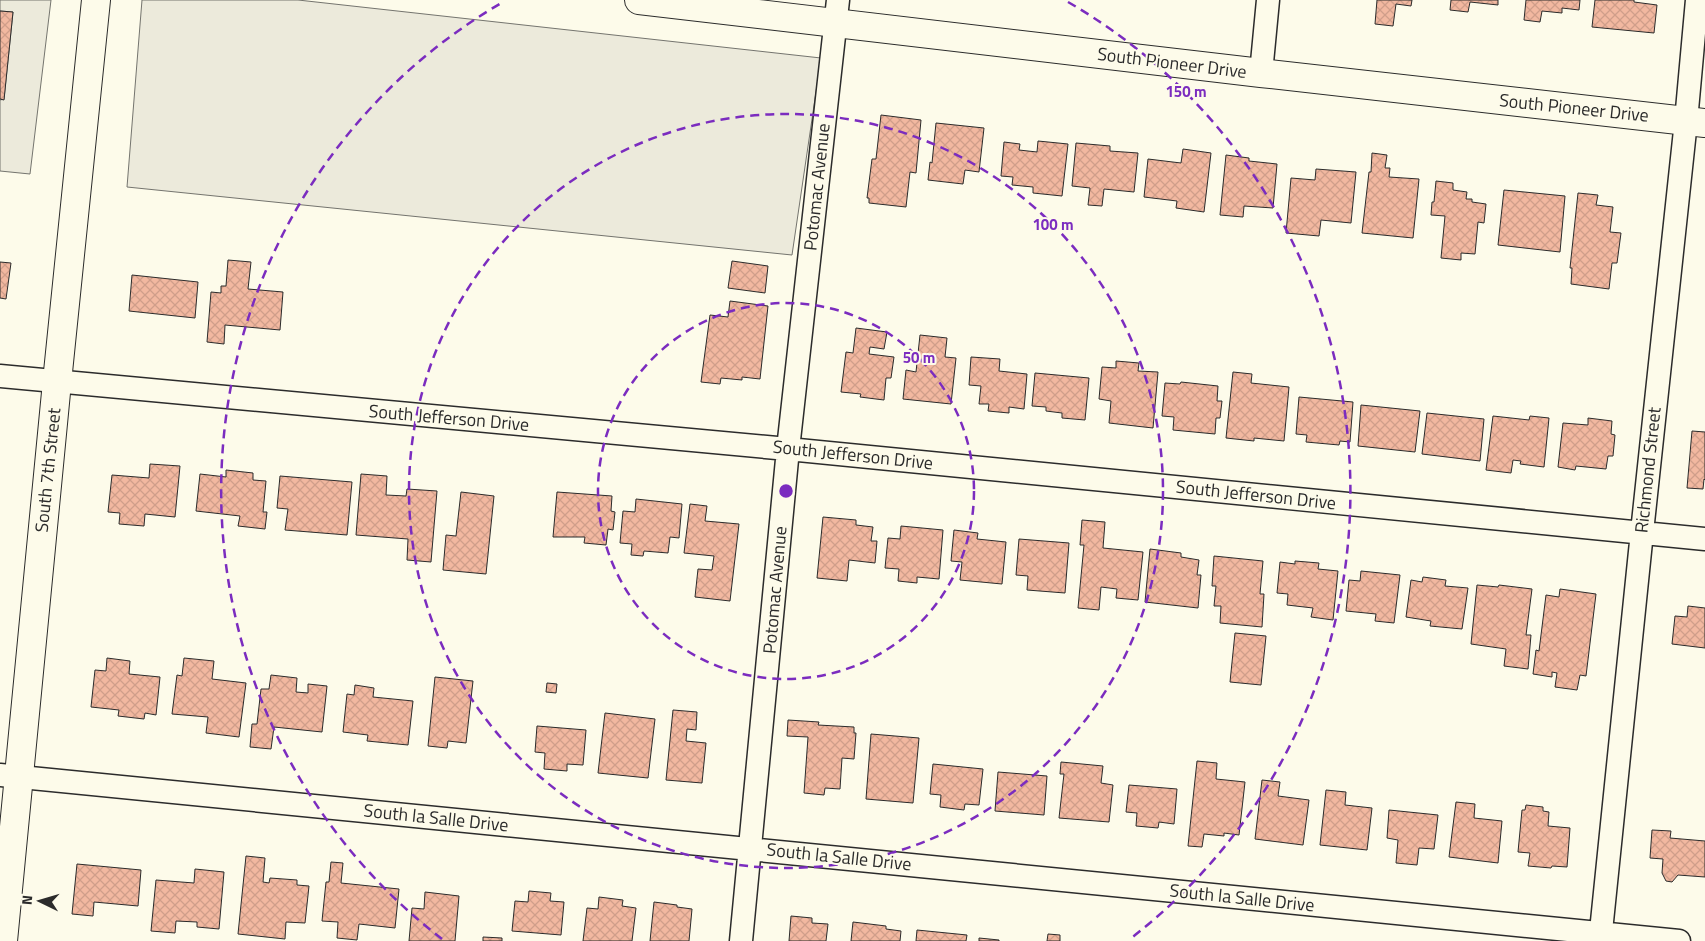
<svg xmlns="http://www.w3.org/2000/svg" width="1705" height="941" viewBox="0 0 1705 941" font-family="'Titillium Web',sans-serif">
<defs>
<pattern id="building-cross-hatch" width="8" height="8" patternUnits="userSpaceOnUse" patternTransform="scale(1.25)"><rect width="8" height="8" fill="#f2b8a0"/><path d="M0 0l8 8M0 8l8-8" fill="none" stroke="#d09e8a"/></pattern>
</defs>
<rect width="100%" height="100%" fill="#fdfbea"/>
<path fill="#eceadb" stroke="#74746e" d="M0,0H51L30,174L0,171V100L4,99L13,12L0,11Z
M142,0H298L821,58L792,255L127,187Z"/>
<path fill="url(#building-cross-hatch)" stroke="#2b2b2b" d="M1377,0H1412L1411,6L1396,4L1393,26L1375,24Z
M1451,0H1498V5L1470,2L1468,12L1450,10Z
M1526,0H1580L1579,10L1562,8V13L1542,11L1540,22L1524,20Z
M1595,0H1634V2L1657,5L1654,33L1592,27Z
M0,11L13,12L4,100L0,99Z
M881,115L921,120L916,173L910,172L906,207L869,203V198H867L872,159H876Z
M936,123L984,128L979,172L965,170L963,184L928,180L930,162L932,163Z
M1038,141L1068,144L1062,196L1033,193V187L1012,185L1013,177L1001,176L1004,142L1020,144L1019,150L1037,152Z
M1076,143L1110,146V151L1138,153L1134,192L1104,189L1102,206L1088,205L1090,188L1072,186Z
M1183,149L1211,153L1204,212L1176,208L1177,201L1144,197L1148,159L1181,163Z
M1372,153L1387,155L1385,168H1390L1389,177L1419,179L1413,238L1362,233L1369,172H1371Z
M1226,155L1249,158V161L1277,164L1273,208L1244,206L1243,217L1220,215Z
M1316,169L1356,172L1351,223L1321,220L1319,236L1286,233L1291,178L1315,180Z
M1436,181L1453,183V190L1467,192L1466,199H1472V202L1486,204L1484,223L1478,222L1475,254L1461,253V260L1441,258L1445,216L1431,215L1432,202H1434Z
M1504,190L1565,196L1560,252L1498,245Z
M1578,193L1598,195L1596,205L1613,207L1610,232L1621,233L1617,263H1612L1609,289L1571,284L1572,268H1570Z
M228,260L251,262L248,289L283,292L280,330L225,325L224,344L207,342L211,292L221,293V286H226Z
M732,261L768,266L765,293L728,288Z
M0,262L11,263L6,299L0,298Z
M132,275L198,282L195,318L129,311Z
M730,301L768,306L760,379L742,377V380L721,378L720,384L701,382L710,315L728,317Z
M856,328L887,332L884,349L870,347L869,354L894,357L891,378H886L884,400L860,397L861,394L841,392L846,352L853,353Z
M920,335L947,338L945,357L956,358L951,404L903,399L906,370L916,372Z
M971,357L1000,359L999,371L1027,374L1024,409L1009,407V413L988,411L989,404H979L981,386L969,385Z
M1116,361L1139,363L1138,371L1158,372L1153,428L1109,423L1111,401L1099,399L1102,367L1116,368Z
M1233,372L1252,374L1251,383L1289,387L1284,441L1254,438V441L1226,438Z
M1035,373L1089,378L1085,420L1062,418V413L1046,411V407L1032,406Z
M1181,382L1218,386L1217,401H1222L1220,418H1216L1215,434L1173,430L1174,417L1162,416L1165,383L1180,384Z
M1299,397L1353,402L1350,442L1340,441L1339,445L1306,442L1307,435L1296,434Z
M1361,405L1420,411L1415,452L1358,446Z
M1427,413L1484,419L1480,461L1422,454Z
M1493,416L1529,420L1530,416L1549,418L1544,467L1520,464L1521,461L1513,460L1511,473L1486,470Z
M1588,418L1612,421L1611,434L1615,435L1613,456H1608L1606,469L1576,466L1575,470L1558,467L1563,423L1588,425Z
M1692,431L1705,432V480L1704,479L1703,489L1687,488Z
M150,464L180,466L175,517L145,514L144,526L119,524L120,513L108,512L112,475L149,478Z
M226,470L253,473V480L266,481L263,512H267L265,529L238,526L240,516L196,511L200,474L226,477Z
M361,474L387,476L386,495L406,496L407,489L437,491L431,562L407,560L408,539L356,535Z
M280,476L352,482L347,535L285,530L288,509L277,508Z
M461,492L494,496L486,574L443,570L446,535L456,536Z
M557,492L612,496L611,511L615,512L613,530L608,529L606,545L584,543L585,537H553Z
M636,499L682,504L679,538L670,537L668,553L644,551L643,556L631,555L632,544L620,543L623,511L635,512Z
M690,504L707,506L705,521L739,524L730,601L695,597L698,569L712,570L714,556L684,553Z
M823,517L856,520V525L873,527L871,541H877L875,563L849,560L847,581L817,578Z
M1082,520L1105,522L1103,548L1143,552L1138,600L1116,598L1117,589L1101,587L1099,610L1078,608L1084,545H1080Z
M901,526L943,530L939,579L917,577V583L898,581L899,569L885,568L888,538L900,539Z
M954,530L978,533L977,539L1006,542L1002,584L960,580L962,562L951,561Z
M1019,539L1069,543L1065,593L1027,590L1028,576L1016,575Z
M1150,549L1181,553V557L1199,560L1197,575H1201L1198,608L1145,602Z
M1214,556L1263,561L1260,594H1264L1262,627L1220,623L1221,606H1214L1216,586H1212Z
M1295,561L1319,563L1318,569L1338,571L1333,620L1311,617L1313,608L1287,605L1288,594L1277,593L1280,562L1295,564Z
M1361,571L1400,575L1394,623L1375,621L1376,614L1346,611L1349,580L1360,581Z
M1423,577L1446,580L1445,586L1468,588L1462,629L1430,626L1431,621L1406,617L1411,580L1422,582Z
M1477,585L1498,587L1499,585L1532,589L1526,635H1531L1528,669L1504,666L1506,649L1471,644Z
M1560,589L1596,594L1586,676L1580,675L1577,690L1555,687L1557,673L1552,672V677L1533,674L1536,650L1539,651L1546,595L1559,597Z
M1688,606L1705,608V648L1672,644L1675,616L1687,617Z
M1235,633L1266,636L1261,685L1230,682Z
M107,658L130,661L129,674L160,677L156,715L145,713L144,719L118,716L119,710L91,707L95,670L106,671Z
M184,658L214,661L212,679L246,683L239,737L206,733L208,717L172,714L177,675L182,676Z
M271,675L297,678L296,692L308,693V684L327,686L322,732L274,727L271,749L250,747L252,724H257L261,689H269Z
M435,677L473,681L466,743L448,741L447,748L428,746Z
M547,683L557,684L556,693L546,692Z
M355,685L374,688L373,697L413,701L408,745L367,741L368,735L343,732L347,694L354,695Z
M673,710L697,712L696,730L687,729L686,741L706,743L702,783L666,780Z
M605,713L655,719L648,778L598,773Z
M788,720L819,722L818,725L854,727V733H856L854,759L842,758L840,789L825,788L824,795L804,793L808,737L787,736Z
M537,726L586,730L583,765L567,764V771L544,769L545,753L535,752Z
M871,734L919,738L913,803L866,799Z
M1197,761L1217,763L1216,779L1245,782L1239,835L1224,833V836L1204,834L1202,847L1188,846Z
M1061,762L1103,766L1101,783L1113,785L1109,822L1059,818L1064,774H1060Z
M933,764L983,769L979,805L965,804L964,810L940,807L941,795L930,794Z
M998,772L1047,776L1044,815L995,811Z
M1262,780L1280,782L1278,796L1309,800L1303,845L1255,839Z
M1129,785L1177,789L1174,824L1159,822L1158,828L1136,826L1137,813L1126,812Z
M1326,790L1346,792L1345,805L1372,808L1367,850L1320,845Z
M1456,802L1475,804L1474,818L1502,821L1498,863L1449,857Z
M1526,805L1543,807V811L1549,812L1548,826L1570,828L1567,867L1552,866L1551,868L1528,866L1530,853L1518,852L1522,810H1525Z
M1389,810L1438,815L1434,849L1419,848L1417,865L1396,863L1398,840L1387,838Z
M1652,830L1671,831L1670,838L1705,841V877L1678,875L1672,882L1666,881L1662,873L1663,859L1650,858Z
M246,856L265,858L263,882L269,883L270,878L297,880V885L309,886L305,923L286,922L285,939L238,934Z
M331,862L343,863L341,883L399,889L395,928L359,924L357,940L337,938L338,922L322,921L326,882H329Z
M77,864L141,870L138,906L94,902L93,916L72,914Z
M195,869L224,872L219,929L197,927V922L176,921L175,933L151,931L156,880L194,883Z
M529,891L551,893L550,901L564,902L561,935L512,931L515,901L528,902Z
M425,892L459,896L455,941H409L412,908L424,909Z
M599,897L623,900L622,906L636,908L632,941H583L587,908L598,909Z
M654,902L677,905V907L692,909L689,941H650Z
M791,916L812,918V923L828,924L826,941H789Z
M853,922L886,926V929L901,931L900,941H851Z
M917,930L967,935L966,941H916Z
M1048,934L1060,935V941H1047Z
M483,937L502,938V941H483Z
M979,938L999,940V941H979Z"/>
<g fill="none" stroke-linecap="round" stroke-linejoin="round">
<defs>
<path id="minor" d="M1261,73L1268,0
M0,376L788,449L1705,539
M0,775L1679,941
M741,941L788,449L838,0
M1600,941L1642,532L1686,121L1697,0"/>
<path id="tertiary" d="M639,0L1261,73L1705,123"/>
<path id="secondary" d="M3,941L57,382L96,0"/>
</defs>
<use href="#minor" stroke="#2b2b2b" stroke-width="25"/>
<use href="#tertiary" stroke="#2b2b2b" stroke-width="30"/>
<use href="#secondary" stroke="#2b2b2b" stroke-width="30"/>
<use href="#minor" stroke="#fdfbea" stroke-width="22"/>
<use href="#tertiary" stroke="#fdfbea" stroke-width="28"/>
<use href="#secondary" stroke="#fdfbea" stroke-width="28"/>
</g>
<g fill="none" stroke="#7b2cbf" stroke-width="2.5" stroke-dasharray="9 6">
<circle cx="786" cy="491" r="188"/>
<circle cx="786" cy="491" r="377"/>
<path d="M442 939A565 565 0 0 1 503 2M1068 2A565 565 0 0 1 1130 939"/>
</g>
<g text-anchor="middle" stroke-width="4" stroke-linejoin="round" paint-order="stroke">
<g font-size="18" fill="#2b2b2b" stroke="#fdfbea">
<text transform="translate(1172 63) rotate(7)" y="6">South Pioneer Drive</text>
<text transform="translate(1574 108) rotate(6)" y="6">South Pioneer Drive</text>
<text transform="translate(817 187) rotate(-84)" y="6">Potomac Avenue</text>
<text transform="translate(449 418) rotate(5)" y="6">South Jefferson Drive</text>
<text transform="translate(853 455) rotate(6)" y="6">South Jefferson Drive</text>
<text transform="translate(48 470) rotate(-84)" y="6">South 7th Street</text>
<text transform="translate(1648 470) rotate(-84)" y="6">Richmond Street</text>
<text transform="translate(1256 495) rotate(6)" y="6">South Jefferson Drive</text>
<text transform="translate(775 590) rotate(-85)" y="6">Potomac Avenue</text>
<text transform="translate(436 818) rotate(6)" y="6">South la Salle Drive</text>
<text transform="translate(839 857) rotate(6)" y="6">South la Salle Drive</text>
<text transform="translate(1242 898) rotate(6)" y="6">South la Salle Drive</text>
</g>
</g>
<circle cx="786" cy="491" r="8" fill="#7b2cbf" stroke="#fdfbea" stroke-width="2.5"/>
<g font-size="15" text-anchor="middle" font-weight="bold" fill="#7b2cbf" stroke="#fdfbea" stroke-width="4" stroke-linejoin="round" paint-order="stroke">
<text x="1186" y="97">150 m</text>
<text x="1053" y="230">100 m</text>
<text x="919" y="363">50 m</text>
</g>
<g transform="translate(40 901) rotate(275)" stroke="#fdfbea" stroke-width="4" paint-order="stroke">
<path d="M0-4L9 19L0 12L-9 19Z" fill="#2b2b2b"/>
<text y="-8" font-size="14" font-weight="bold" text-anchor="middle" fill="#2b2b2b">N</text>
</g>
</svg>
